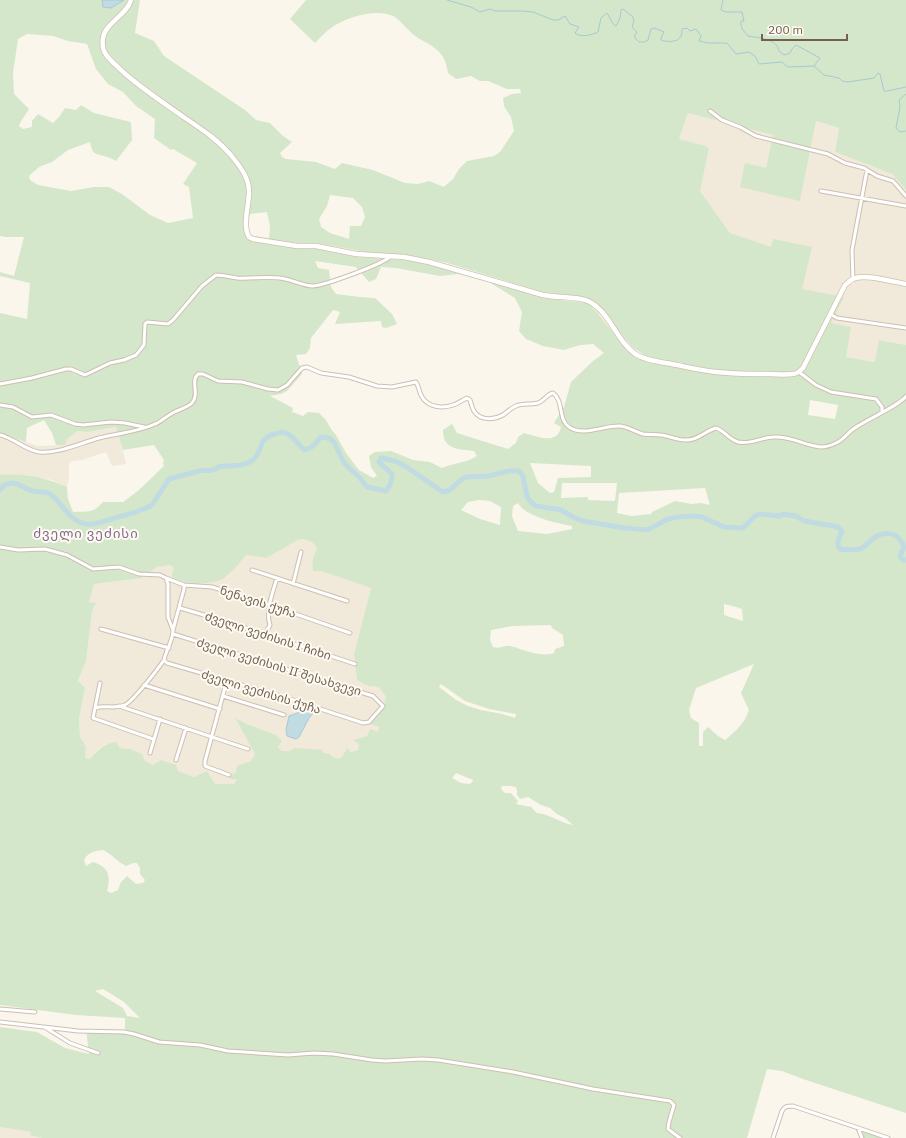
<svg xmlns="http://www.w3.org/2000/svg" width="906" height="1138" viewBox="0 0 906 1138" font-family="'IBM Plex Sans','Noto Sans Georgian',sans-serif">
<rect width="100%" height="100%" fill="#fbf6eb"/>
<path fill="#f1e9da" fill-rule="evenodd" d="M688,113L773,135L766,168L800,201L816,121L839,128L835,152L892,174L906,190V345L879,340L876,362L846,357L831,323L802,290L773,239L771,248L730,233L700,191L709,149L679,139Z
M117,427L126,464L112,466L106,452L82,460L72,461L69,464V477L67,487L52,480L26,475H0V433L38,446L65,445L66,439L77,431L88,432Z
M303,539L312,542L317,549L312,562L313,571H321L371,588L354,654L358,680L368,686L379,687L386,697L383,709L372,724L379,727L378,733L354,740L359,744L358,750L351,752L339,759L331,756L282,751L249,725L235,718L255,754L251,761L229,778L237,780L234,784H215L207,771L194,777L178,771L154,765L144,760L131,749L120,748L106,744L98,749L90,759L85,758L86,747L80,737L79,719L85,688L78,682L86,661L92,612L96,604L89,602L94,584L142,578V573L150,572L157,567L170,565L174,568L172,574L227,577L246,555L266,558L298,540ZM310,710L315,711L309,718L299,737L296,739L292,737Z
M0,1127L31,1132V1135L42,1138H0Z"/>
<path fill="#d4e7ca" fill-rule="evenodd" d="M0,0H102L104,7L111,8L124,0H140L135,33L154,41L164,56L245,110L256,120L270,123L283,136L292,142L280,153L282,157L286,159L316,162L335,169L342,163L373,170L405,183L418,184L429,181L444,187L453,179L459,169L467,161L494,156L500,152L514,131L511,117L504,106L503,98L512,94L521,93L520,89H507L488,81H480L471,76L456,79L448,73C445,51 435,48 418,38C409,32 402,22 395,17C378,7 345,17 331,28C325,32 320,38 315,43L290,19L306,0H906V190L892,174L835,152L839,128L816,121L800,201L740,187L745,163L766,168L773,135L688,113L679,139L705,146L709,149L700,191L730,233L771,247L773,239L812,247L802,289L844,297L831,323L851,327L846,357L875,362L879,340L906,345V1113L803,1079L782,1071L767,1069L747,1138H42L30,1135L31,1132L0,1127V1027L37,1032L65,1048L89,1054L86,1029L125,1030V1018L76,1015L0,1005V475C24,473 45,477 67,487L68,499L73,512C89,511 92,514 103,502H123L139,490L164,466L163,463L164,460L154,445L123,450L116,427L88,432L77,431L67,439L65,445H56L52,433L44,420L27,428L26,442L0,433V313L27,319L30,283L0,276V272L14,276L24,237H5L0,236ZM27,34L53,36L68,41L87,44L96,69L108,84L123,92L136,106L155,119L154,138L171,150L173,149L197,163L183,184L189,187L193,218L168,223L150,215L122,194L109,187H94L71,191L38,185L30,180L29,176L39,167L52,162L68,150L90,142C93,154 93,153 104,156C108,157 113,159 116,161L132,140L131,122L94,113L81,105L76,110L65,108L59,117L53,123L38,114L32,121V127L23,129L19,126L20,123L29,109L15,95L14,93L13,73L18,39ZM330,195L353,198L362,207L365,217L361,226H350L349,239L330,233L321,227L319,219L327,206ZM267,212L270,226L269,239L299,243H316L377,254H396L430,259L447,263L543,292L588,298L596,303L632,347L643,354L641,360L632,355L626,349L597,312L587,303L542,298L498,284L429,264L402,260L356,257L317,249H302L256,241L254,237L249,234L248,221L250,214ZM315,261L356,267L369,282L376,279L381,267L396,268L440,276L458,274L489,282L515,298L522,312L519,331L526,339L543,346L564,350L580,345L593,344L604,353L593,361L571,382L564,407L554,423L561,427C557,446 537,436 524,433L518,437L516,443L508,449L457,433L452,424L443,430C443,450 458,449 474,451L477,456C467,463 453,463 442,468L430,462L413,460L391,451L375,452L369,456L371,467L377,476L373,478L359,470L346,453L336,435L331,429L326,420L319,413L308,412L303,416L292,412L293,408L270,396L281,394L287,391L302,374L296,355L306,354L310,348L311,338L333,310L340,312L335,324L381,321L382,327L386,328L397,324L392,314L375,298L360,297L336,294L331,287L329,270L318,268ZM810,400L838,405L835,419L808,415ZM530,463L591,466V477L558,478L554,492L550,493L538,483ZM562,483H617L615,501L588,500V497L561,498ZM705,488L710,505L701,503L692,504L675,501L652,512L651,514L631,516L617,513L619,493ZM479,500L490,501L501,507L500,525L480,519L461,510L468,502ZM518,503C526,517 556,523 572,526V529L547,534L518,531L512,516L513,506ZM303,539L312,542L317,548L312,562L313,571H321L371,588L354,654L357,680L368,686L379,687L386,697L383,709L371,724L379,727L378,732L370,729L367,736L353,740L359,744L358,750L351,752L347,748L343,756L339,759L331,756L330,754L323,753L322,750L295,748L289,751H282L278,747L282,741L276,735L249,725L235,718L255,754L251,761L237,766L236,772L228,778L237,780L234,784H215L207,771L194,777L178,771L176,765L161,760L153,765L144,760L143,755L131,749L120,748L116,742C104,744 98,749 90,759L85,758L86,747L80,737L79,719L85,688L78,681L86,661L92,612L96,603L89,602L94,584L142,578V573L150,572L157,567L170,565L174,568L172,574V577C185,585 216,586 227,576C234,570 240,562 246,555L266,558L298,540ZM724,604L733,606L742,609L743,621L724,615ZM551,625L552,628L563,635L564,646L555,649L554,653C541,657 530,652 517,648C515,647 511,646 508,646C501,646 500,649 493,647L490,640L491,630L512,626ZM754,664L741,693L749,710C744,724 737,730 725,740L718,736L708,727L703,732V746H699V723L691,718L689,710L696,688ZM441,684L465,701L489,709L516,714L515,718L502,714L481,710L468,706L456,700L439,687ZM456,773L473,780V781L470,784L461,783L452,778ZM502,786H511L516,787L517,791V795L520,799L528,797L541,805L550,808L557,814L565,818L573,825C560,823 550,814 537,813L531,807L516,804L518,801L511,793H505L501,789ZM103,850C112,854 117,862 126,866L133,863H137L140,868V874L145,880L143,883L136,884L127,876L121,882L118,890L111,893L107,891C111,876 109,867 93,862L86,866L84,860C88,852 95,851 103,850ZM103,989L124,1002L140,1018L127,1016L123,1008L95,991Z
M862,1130L885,1138H864Z"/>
<path fill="#c1dbe2" stroke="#a8c9d3" d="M102,0H124L111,8L103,7Z
M310,710L315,711L309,718L299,737L296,739L287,736L286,730L289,716L303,711Z"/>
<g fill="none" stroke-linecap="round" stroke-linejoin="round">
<path stroke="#a8c9d3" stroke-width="1" d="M447,0L471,7L480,12L490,9L495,11H522L533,12L553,20H558L565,16L570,24L579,27L575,33C580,38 592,35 598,32L601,18L607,13L614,25L616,26L620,18L621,10L623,9L633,17L634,21L632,27L637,32L635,35V38L639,42H644L648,40L651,29L655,28L664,32L661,38V40C666,42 678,43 681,36C682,34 682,32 682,29L687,28L690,31L696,29L701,36L699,41L708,43H727L736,54L749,52L755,56L759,64L782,62L788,67L814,66
M723,0L721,10L726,12H742L744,21H741C740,28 744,31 748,36C758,38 777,38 779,51L784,55L790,53L792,49L796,45L820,58L814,66L824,75L839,78L842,81L848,82L874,78L878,73L880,74L884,91H887L906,87
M906,94L899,100L900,107L896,128L900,132L906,131"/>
<path stroke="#c1dbe2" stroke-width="5" d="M0,490L4,485C18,480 20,487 33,491C39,493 44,490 50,494C62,502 68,519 82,523C94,527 106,520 118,517C126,515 134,513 141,510C145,508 148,508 152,505L169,479L203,470C208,471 214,471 218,467C229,465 244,468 254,459C259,454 260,446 264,440C267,437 271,435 275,434C290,428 295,442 304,450C313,449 315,443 321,437L329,438L334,442L344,463L360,478L367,487L386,491C391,486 392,481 392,474L379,462L381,458L395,461L405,466L443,492C453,492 457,480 466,477C473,476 481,477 488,476C499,474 508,469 519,471L523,476L527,497L531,502L536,506L561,510L573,517L583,521L625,528L647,530L668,519L677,517L694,516L702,517L724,527L743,528L755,516L760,514L780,516L783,514L796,516L804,521L810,522L838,527L842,531L838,541V546L840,549C847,550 855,551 862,548C867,545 871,539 877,536C889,530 900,535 904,547L900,556L903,560H906"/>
<defs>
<path id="street" d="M710,111L722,120L740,127L756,136L828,154L845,163L864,168L877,176L893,181L906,196
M821,191L906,206
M853,279L852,250L867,170
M830,314L837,318L906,328
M799,372L816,385L831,392L876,399L882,407V412
M0,384L32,378L66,369H71L85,375L110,363L124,360L136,355L144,345L145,324L147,322L168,324L173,320L202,286L216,275C223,275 230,277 237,278C252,279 266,276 280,278C291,279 302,286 313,286C326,285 380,265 390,257
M0,405L13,407L32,417L51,415L75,424L83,425L111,422L125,423L144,427
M0,435C14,438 25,450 39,452C58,454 81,443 99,438C118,433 138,432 155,424C161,422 165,417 171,414C177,410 187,408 192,403C200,394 190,381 198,374H203L218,381L242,382L268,389L278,390L287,385L302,368L307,367L321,373L349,377L377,386L392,387L416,382C419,387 419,392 422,397C428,407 442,409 453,405C458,404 462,400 467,398L470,400C471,403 472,408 474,411C480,421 494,420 503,415C507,412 511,408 516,406C523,403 530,405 538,403C544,401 547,394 553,393C564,401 558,420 569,427C583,437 605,425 620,426C629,427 635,432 643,434C649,435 655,434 661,435C669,436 677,440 685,440C697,441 705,431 716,428C725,431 728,439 738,442C750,445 762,437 774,437C792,436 805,446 821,447C826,447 832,445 836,443C843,440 847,434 852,430C863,421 901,405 906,396
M0,547L18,550L45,549L67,555L93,569L119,567L139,574L160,575L166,578L168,584V617L173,630
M252,570L347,601
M166,578L184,585L212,587L225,591L270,605L350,633
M293,584L301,552
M180,608L231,623L355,664
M101,629L169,648
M173,634L373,696L383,706L369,722L363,723L290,699L167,663L164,660C166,650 173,641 173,630L184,589V585
M265,634L270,625C265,611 273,592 277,578
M227,680L205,761V766L229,775
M144,685L220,709
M223,696L284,715
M119,706L248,749
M95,708L100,683
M153,739L93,718L95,708C104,705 115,709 125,705C133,701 158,669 164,660
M150,753L160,719
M176,760L186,728
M0,1009L35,1012
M0,1022L78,1031L124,1032L134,1034L159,1042L200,1045L228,1051L288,1055L314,1053L333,1054L372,1060L385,1061L422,1059L438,1060L513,1072L593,1089L670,1101L674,1105L669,1122L668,1129L680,1138
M46,1028L70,1043L98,1053
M858,1128L862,1138
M773,1138L782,1111C785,1106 787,1106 793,1106L888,1138"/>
<path id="secondary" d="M131,0C127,15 105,23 103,38C102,44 103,51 107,56C111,61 117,66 122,71C142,89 164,103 185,118C203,130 221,142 234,159C242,169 249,179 249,192C249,205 242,226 249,237L253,239L297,246H316L356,254L404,257L429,262L543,295C557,298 576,296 588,301C610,311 617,343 637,355C647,361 660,362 672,364C687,367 702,371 717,372C734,374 751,374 768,374C776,374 785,375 793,374C797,374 800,371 803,368L845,285C848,283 850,280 853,279C864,273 893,282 906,284"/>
</defs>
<use href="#street" stroke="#ccbfb2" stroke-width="5"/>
<use href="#secondary" stroke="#cec0af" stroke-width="6"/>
<use href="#street" stroke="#fff" stroke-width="3"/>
<use href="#secondary" stroke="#fff" stroke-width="4.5"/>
</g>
<g text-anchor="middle" stroke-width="4" stroke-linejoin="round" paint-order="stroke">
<g font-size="12" fill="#736050" stroke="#fdfaf1">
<text transform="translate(258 602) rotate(18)" y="4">ნენავის ქუჩა</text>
<text transform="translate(268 636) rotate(18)" y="4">ძველი ვეძისის I ჩიხი</text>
<text transform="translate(279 667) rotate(17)" y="4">ძველი ვეძისის II შესახვევი</text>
<text transform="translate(261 692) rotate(17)" y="4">ძველი ვეძისის ქუჩა</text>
</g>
<g font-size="13" letter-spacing="1" fill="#85688e" stroke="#fdfaf1">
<text x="86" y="538">ძველი ვეძისი</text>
</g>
</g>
<path d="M762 34v6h85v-6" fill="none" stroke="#736050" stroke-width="2"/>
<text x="768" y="34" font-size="12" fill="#736050" stroke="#fdfaf1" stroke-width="3" paint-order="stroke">200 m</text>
</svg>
